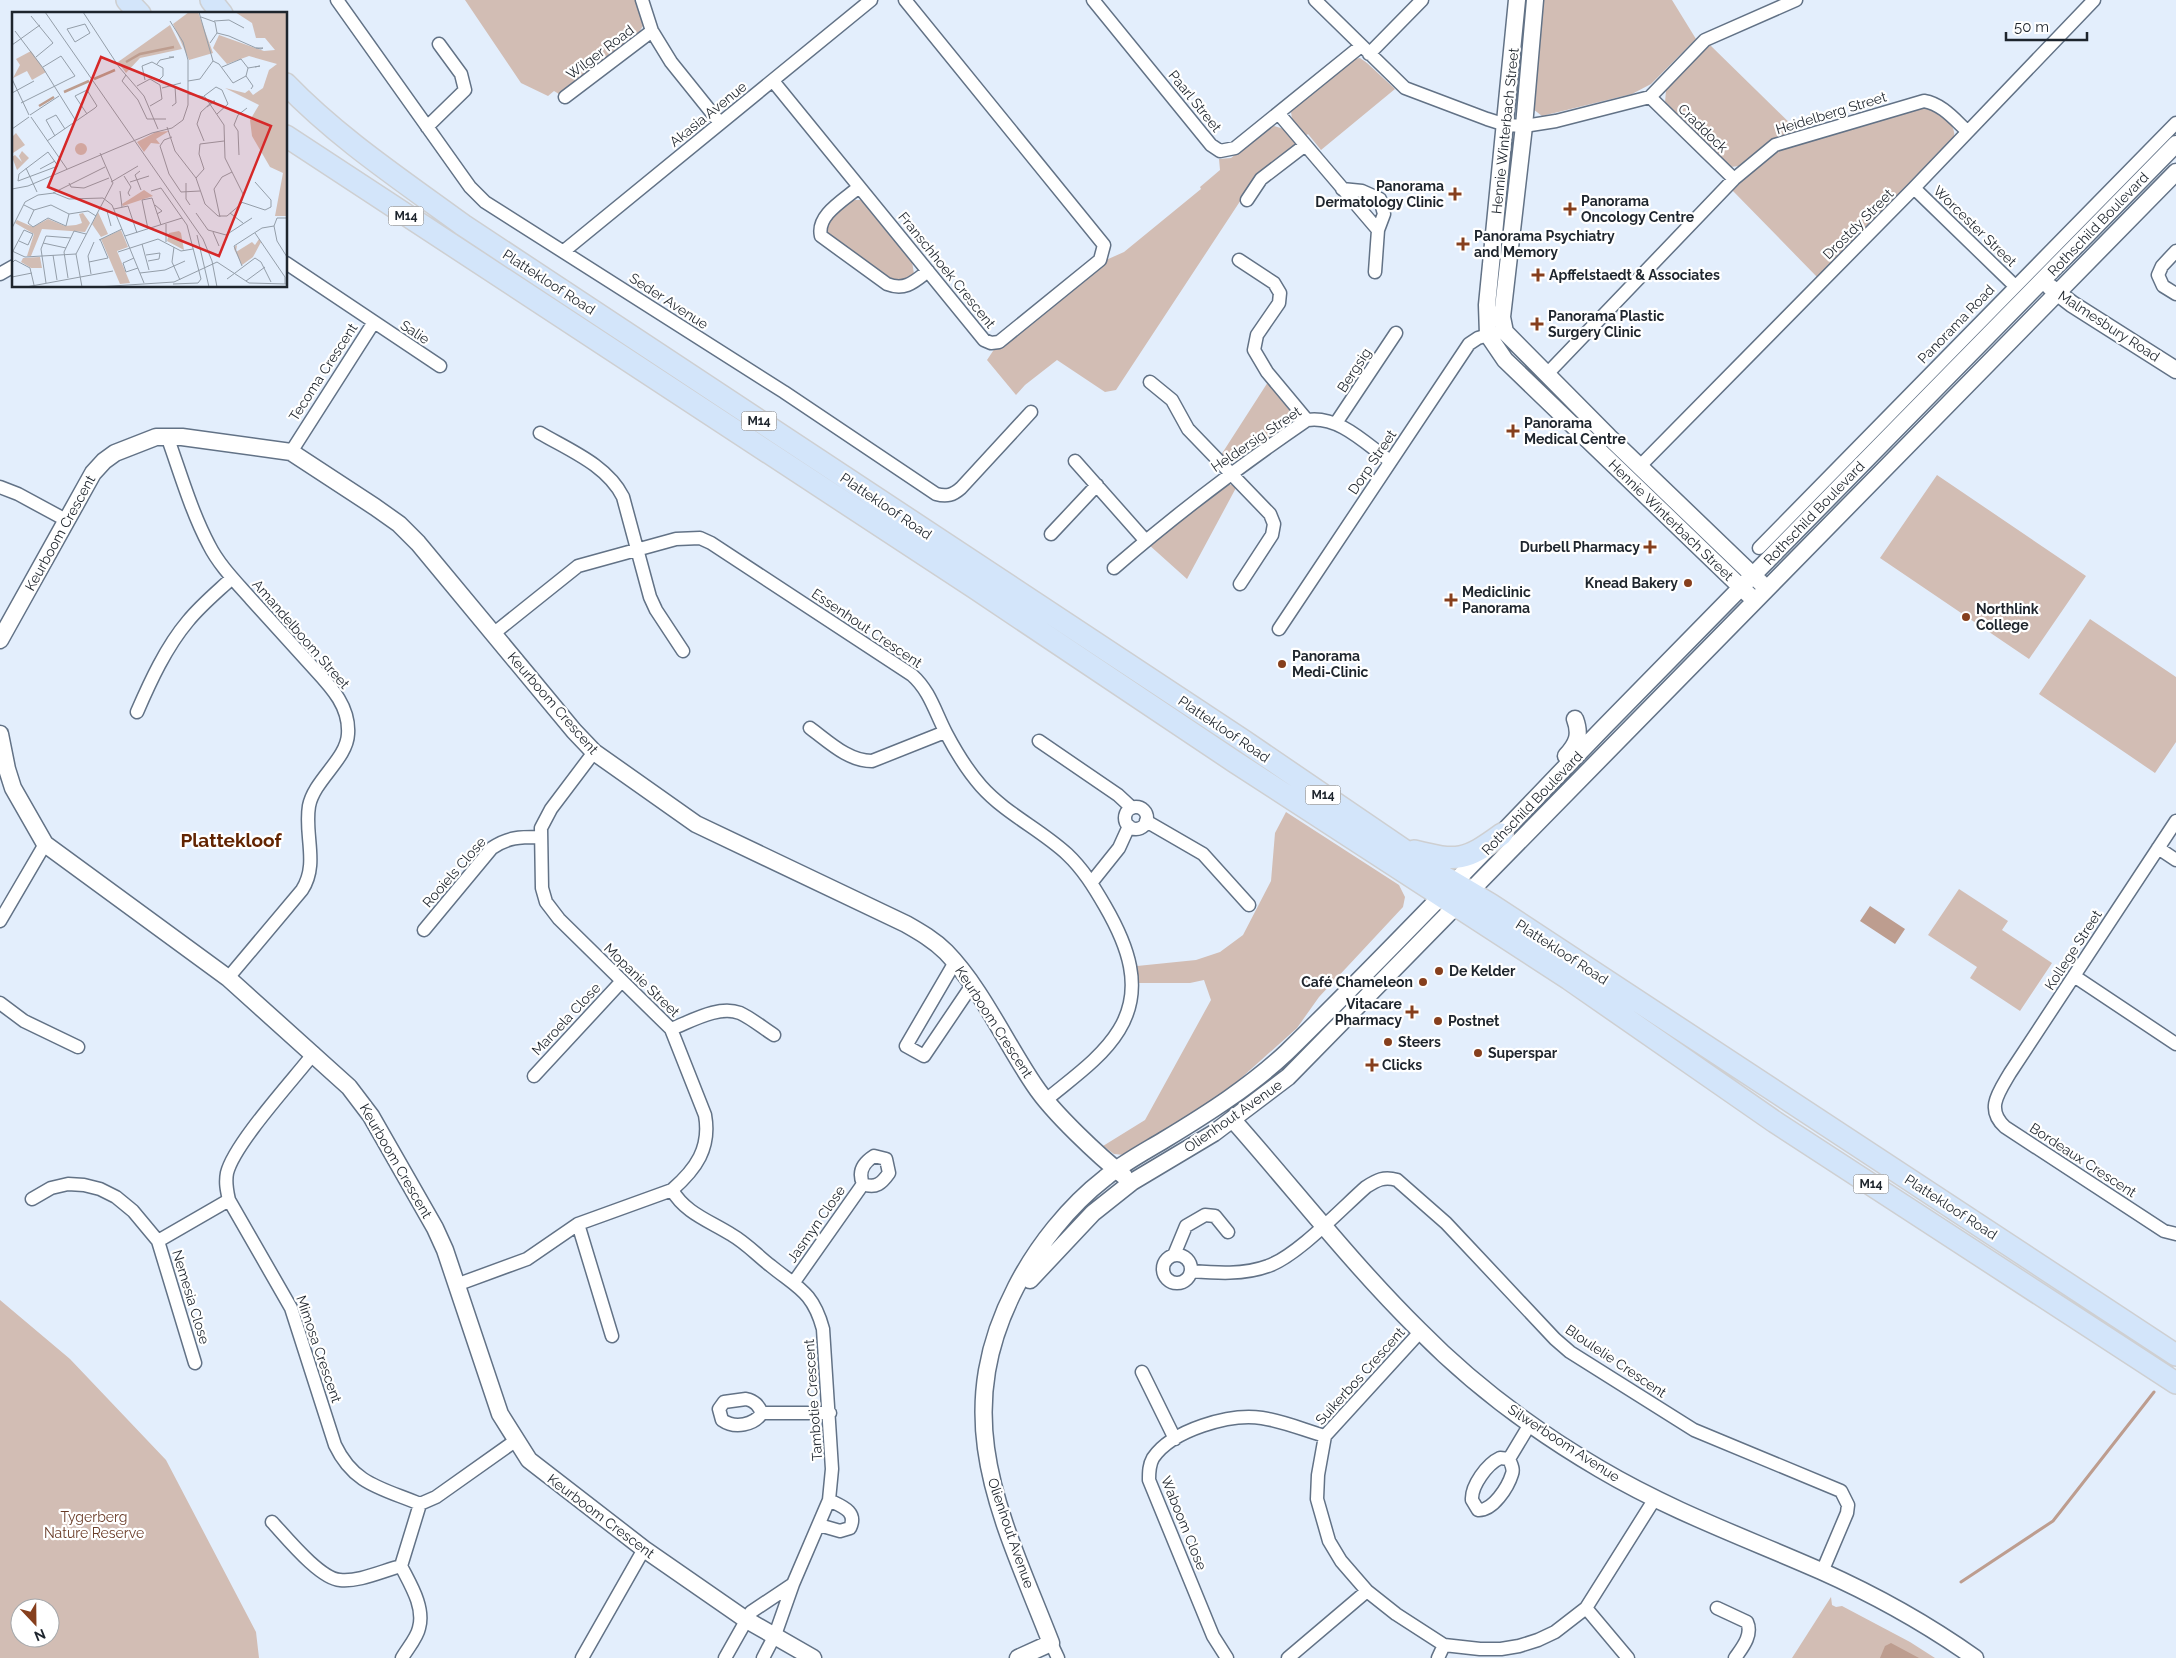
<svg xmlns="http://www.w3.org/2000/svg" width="2176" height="1658" viewBox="0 0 2176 1658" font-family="Raleway,sans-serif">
<rect width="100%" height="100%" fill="#e3eefc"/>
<path fill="#d2bdb4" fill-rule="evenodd" d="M465,0H637L644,24L638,34L559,94L554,91L548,96L521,83Z
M1541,0H1672L1696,39L1651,84L1632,94L1542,116L1533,109Z
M1710,45L1800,133L1772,139L1740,166L1730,167L1665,103L1666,90Z
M1360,58L1367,63L1395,89L1321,150L1308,134L1304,137L1292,120L1291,111L1353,59Z
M1924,107C1936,108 1960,125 1953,139L1818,278L1732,190L1776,151Z
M1274,126L1284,129L1296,144L1256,177L1116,390L1105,392L1057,360L1025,385L1016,395L987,360L995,348L1106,260L1124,252L1201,189L1200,187L1220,170L1219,159L1231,158L1267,128Z
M855,200H862L866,204L912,261L914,274C906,282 901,282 891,281L826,233C826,217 840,206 855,200Z
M1268,382C1278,394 1301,411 1288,426L1241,460H1227L1221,455Z
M1937,475L2086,576L2029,659L1880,558Z
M1227,484L1237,486L1187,579L1148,544Z
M2090,619L2176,677V742L2155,773L2039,694Z
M1286,812L1399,885L1405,897L1403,907L1319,997L1297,1028L1240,1079L1215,1100L1124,1155L1114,1154L1103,1146L1145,1120L1211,1000L1204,980L1190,983H1138L1137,966L1196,960L1220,952L1243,935L1271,881L1275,833Z
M1959,889L2008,921L2002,930L2052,963L2020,1011L1970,978L1977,967L1928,935Z
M0,1300L70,1359L166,1460L256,1632L259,1658H0ZM20,1608H50V1638H20Z
M1831,1597L1832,1605L1836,1607L1842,1606L1910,1642L1935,1658H1792Z"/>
<path fill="#bd9d8f" d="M1870,906L1905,929L1895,944L1860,921Z
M1891,1643L1919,1658H1880L1885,1646Z"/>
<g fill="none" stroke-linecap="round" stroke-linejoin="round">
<path stroke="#bd9d8f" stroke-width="3" d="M1961,1582L2053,1521L2154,1392"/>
<defs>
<path id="minor" d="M337,0L470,187L485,202L784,392L936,494C947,497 953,495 961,488L1031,412
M642,0L652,31L671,62L720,123
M1093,0L1211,145L1220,151L1235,148L1361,46
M1315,0L1405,88L1487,119L1506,125L1524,126L1556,121L1650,97L1705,40L1796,0
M1369,54L1422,0
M773,81L984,340L991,343L999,342L1100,260L1104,245L905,0
M565,97L652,31
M1650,97L1734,179
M1279,114L1378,230L1375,272
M427,127L465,90L461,74L439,44
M859,187C844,200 816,215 821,236L887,284C905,291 914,282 928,271
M1914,188L2015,286
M1342,189L1362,191L1380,199L1384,214L1378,230
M1247,200L1261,179L1304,146
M564,251L871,0
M2176,251L2162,266L2158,275L2163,286L2176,294
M1239,260L1274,283L1280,293L1279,303L1257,335L1254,350L1267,372L1307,420
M286,263L440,366
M0,274L14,266
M1547,374L1734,179L1775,145L1924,101C1942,104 1954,119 1967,131
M1150,382L1172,400L1188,429L1270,514L1274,524L1272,535L1240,584
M1336,423L1396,333
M540,433C569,450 607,465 623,497L650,597L656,610L683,651
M167,436C180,472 191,511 209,545C219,565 236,582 251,599C270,620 290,642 309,663C328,684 350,704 348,734C347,759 314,780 309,806C304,835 319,864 302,890L228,978
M291,452L374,322
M1075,461L1145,540
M1640,466L1914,188L2094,0
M0,487L18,494L66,520
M1051,534L1097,485
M1759,548L2176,123
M1114,568C1176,514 1240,466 1307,420C1339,415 1366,444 1390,461
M1279,629L1469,344L1478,338L1495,333
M493,634L578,566L676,539L700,538L711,543L912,675C930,691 935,712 946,733C956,752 967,770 981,786C1006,814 1040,829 1067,854C1083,869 1094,887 1105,906C1127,944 1145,988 1119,1030C1102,1058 1071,1079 1046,1100
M137,712C150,682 166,647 188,621C201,605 217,592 232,578
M810,728C829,742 848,761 872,761L945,732
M1039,741L1118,795L1132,808
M1125 818a11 11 0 1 1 22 0a11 11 0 1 1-22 0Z
M1146,821L1203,854L1249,905
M2176,821L2010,1073C1999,1092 1985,1109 2005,1127L2164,1231L2176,1234
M2158,848L2176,860
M1091,883L1119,848L1129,826
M0,921L45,844
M424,930L492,848C508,837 520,837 539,837
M955,962L906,1046L924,1056L972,985
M2074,976L2176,1044
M0,1003L24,1021L78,1047
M671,1029C692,1021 718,1005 740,1013C751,1018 763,1028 774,1035
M314,1053C293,1080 234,1144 227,1173C225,1183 227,1191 229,1200L291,1308L335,1445C354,1485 382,1488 420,1504L436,1497L515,1441
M534,1076L621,982
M874,1156L886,1159L889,1173C882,1183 876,1189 863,1184C858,1172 863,1163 874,1156Z
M672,1190C685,1213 710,1221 732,1235C746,1243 758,1256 771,1266C798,1288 813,1292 823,1329L832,1469L829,1500L793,1584L775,1635L763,1658
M32,1199L51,1188L68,1184L84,1185L100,1189L116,1197L133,1211L158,1241L195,1363
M578,1224L612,1336
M158,1241L229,1200
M1163 1269a14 14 0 1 1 28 0a14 14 0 1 1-28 0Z
M1174,1255L1186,1226L1205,1215L1215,1216L1228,1232
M1192,1271C1216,1273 1244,1275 1268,1266C1297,1256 1341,1209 1366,1187C1377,1180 1384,1176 1397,1180L1446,1223L1555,1339L1570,1352L1694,1430L1841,1491L1848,1505L1847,1513L1822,1572
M794,1282L863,1184
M456,1285L527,1259L578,1224L672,1190C696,1169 711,1148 705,1115L671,1029L559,919L546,902L542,888L541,828L551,809L594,752
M1420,1332L1325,1436L1318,1475L1317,1499L1329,1541L1341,1561L1367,1591L1396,1614L1444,1645L1480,1649H1501L1519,1646L1538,1640L1555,1632L1586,1608L1654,1500
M1142,1372L1175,1439
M746,1399C755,1401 758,1405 762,1413C754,1425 735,1429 722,1420L719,1409L724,1402Z
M762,1413H830
M1500,1458L1509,1459C1511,1464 1514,1469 1512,1474C1508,1487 1493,1511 1478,1510L1472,1500C1471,1486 1487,1464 1500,1458Z
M1509,1459L1530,1424
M272,1522C286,1537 320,1579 340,1580C359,1582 382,1571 401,1566
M819,1525L840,1531L850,1528C858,1511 841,1506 829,1500
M401,1566C410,1584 425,1607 419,1628C417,1638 407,1649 402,1658
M401,1566L420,1504
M1586,1608L1628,1658
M1717,1608L1747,1622C1753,1635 1742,1648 1735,1658
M1051,1643L1058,1658
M582,1658L644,1549
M725,1658L751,1612L793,1584
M1227,1658L1213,1636L1149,1480C1149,1472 1149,1465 1153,1458C1172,1430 1230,1413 1262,1418C1283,1421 1304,1430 1325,1436
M1288,1658L1367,1591
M1438,1658L1444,1645"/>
<path id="tertiary" d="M1517,0L1487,305L1488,335L1505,360L1749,595
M1535,0L1524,126L1502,317L1505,332L1609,437L1761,583
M2050,287L2072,304L2176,370
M0,640L93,473L104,461L115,453L156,437H182L291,452L375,507L399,524L418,543L574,731L594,752L696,824L906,924C920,932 934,940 946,952C982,989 1006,1044 1035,1086C1053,1113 1099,1156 1124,1176
M0,734L7,769L13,788L45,844L228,978L349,1087L371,1116L435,1228L445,1250L500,1414L529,1460L644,1549L745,1619L813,1658
M1566,756C1577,744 1581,735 1575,719
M1233,1120C1295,1190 1352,1264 1419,1330C1472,1384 1535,1431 1600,1469C1671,1511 1746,1538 1821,1571C1875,1595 1927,1624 1975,1658
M1030,1280L1093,1213L1132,1182L1214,1133L1288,1077L2176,172
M1018,1658L1051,1643C1002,1517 947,1420 1016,1287C1037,1246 1069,1206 1105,1178C1123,1163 1144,1152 1164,1140C1207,1114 1251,1086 1287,1052C1395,946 1499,836 1604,727C1794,532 1985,338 2176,144"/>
<path id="primary" d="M127,0L140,14
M211,0L222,14
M286,84C338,138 403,181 463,225L1244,741L1436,872L1490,904L2176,1355
M286,136L975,588L1235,762L1569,979L1775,1122L2176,1383
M1414,851C1458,862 1465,861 1502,834"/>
</defs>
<use href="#minor" stroke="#627286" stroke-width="15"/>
<use href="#tertiary" stroke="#627286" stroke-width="19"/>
<use href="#primary" stroke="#cecfd1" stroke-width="24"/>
<use href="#minor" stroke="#fff" stroke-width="12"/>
<use href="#tertiary" stroke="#fff" stroke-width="16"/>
<use href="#primary" stroke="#d3e5fa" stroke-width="21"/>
</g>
<g fill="#863f1d" stroke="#fff" stroke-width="2">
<path d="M1452.5 186.5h5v5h5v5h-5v5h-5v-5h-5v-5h5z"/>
<path d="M1567.5 201.5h5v5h5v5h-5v5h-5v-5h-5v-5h5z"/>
<path d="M1460.5 236.5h5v5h5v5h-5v5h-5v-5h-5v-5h5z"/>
<path d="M1535.5 267.5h5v5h5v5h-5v5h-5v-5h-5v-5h5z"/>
<path d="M1534.5 316.5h5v5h5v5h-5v5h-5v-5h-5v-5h5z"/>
<path d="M1510.5 423.5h5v5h5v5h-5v5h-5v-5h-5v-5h5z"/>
<path d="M1647.5 539.5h5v5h5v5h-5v5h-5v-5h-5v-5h5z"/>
<circle cx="1688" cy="583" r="5"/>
<path d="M1448.5 592.5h5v5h5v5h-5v5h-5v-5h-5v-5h5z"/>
<circle cx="1966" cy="617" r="5"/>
<circle cx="1282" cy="664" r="5"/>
<circle cx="1439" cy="971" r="5"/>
<circle cx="1423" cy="982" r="5"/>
<path d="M1409.5 1004.5h5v5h5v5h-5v5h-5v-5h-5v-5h5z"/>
<circle cx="1438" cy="1021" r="5"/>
<circle cx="1388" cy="1042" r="5"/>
<circle cx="1478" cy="1053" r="5"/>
<path d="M1369.5 1057.5h5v5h5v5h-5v5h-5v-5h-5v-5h5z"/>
</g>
<g text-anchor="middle" stroke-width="4.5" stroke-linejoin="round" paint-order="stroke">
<g fill="#fff" stroke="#62666c" stroke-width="1">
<rect x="388.5" y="206.5" width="35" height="19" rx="4"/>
<rect x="741.5" y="411.5" width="35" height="19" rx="4"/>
<rect x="1305.5" y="785.5" width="35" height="19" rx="4"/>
<rect x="1853.5" y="1174.5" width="35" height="19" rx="4"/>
</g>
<g font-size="12" font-weight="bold" fill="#1e252d">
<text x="406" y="220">M14</text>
<text x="759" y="425">M14</text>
<text x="1323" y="799">M14</text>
<text x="1871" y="1188">M14</text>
</g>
<g font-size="14" fill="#1e252d" stroke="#fff">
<text transform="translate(600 52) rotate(-37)" y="5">Wilger Road</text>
<text transform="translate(1195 101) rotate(51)" y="5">Paarl Street</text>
<text transform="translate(1831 113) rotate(-17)" y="5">Heidelberg Street</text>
<text transform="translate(708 114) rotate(-39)" y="5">Akasia Avenue</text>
<text transform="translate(1703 128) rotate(44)" y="5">Craddock</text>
<text transform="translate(1505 131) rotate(-84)" y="5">Hennie Winterbach Street</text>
<text transform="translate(1858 224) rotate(-45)" y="5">Drostdy Street</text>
<text transform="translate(2098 224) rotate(-46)" y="5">Rothschild Boulevard</text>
<text transform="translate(1975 226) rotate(44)" y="5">Worcester Street</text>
<text transform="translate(947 270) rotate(51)" y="5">Franschhoek Crescent</text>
<text transform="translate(549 282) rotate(33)" y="5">Plattekloof Road</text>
<text transform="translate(669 301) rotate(33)" y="5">Seder Avenue</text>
<text transform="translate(1956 324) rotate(-46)" y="5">Panorama Road</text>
<text transform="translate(2109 326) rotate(33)" y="5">Malmesbury Road</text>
<text transform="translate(415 332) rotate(33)" y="5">Salie</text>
<text transform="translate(1354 370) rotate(-57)" y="5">Bergsig</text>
<text transform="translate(323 372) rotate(-57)" y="5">Tecoma Crescent</text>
<text transform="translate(1256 439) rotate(-34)" y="5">Heldersig Street</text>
<text transform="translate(1372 462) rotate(-56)" y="5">Dorp Street</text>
<text transform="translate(886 506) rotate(34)" y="5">Plattekloof Road</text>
<text transform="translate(1814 513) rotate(-46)" y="5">Rothschild Boulevard</text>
<text transform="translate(1671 520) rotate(44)" y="5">Hennie Winterbach Street</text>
<text transform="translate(60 533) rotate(-61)" y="5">Keurboom Crescent</text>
<text transform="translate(867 628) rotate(34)" y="5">Essenhout Crescent</text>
<text transform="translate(301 634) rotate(49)" y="5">Amandelboom Street</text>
<text transform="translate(553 703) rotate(49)" y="5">Keurboom Crescent</text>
<text transform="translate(1224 729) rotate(34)" y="5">Plattekloof Road</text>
<text transform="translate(1532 803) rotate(-46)" y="5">Rothschild Boulevard</text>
<text transform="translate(454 872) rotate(-49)" y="5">Rooiels Close</text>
<text transform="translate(2073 950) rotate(-57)" y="5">Kollege Street</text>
<text transform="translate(1562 952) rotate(33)" y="5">Plattekloof Road</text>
<text transform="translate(642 980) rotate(44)" y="5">Mopanie Street</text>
<text transform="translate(566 1019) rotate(-47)" y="5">Maroela Close</text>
<text transform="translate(994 1022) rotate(57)" y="5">Keurboom Crescent</text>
<text transform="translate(1233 1116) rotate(-35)" y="5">Olienhout Avenue</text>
<text transform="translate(2083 1160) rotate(33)" y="5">Bordeaux Crescent</text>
<text transform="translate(396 1161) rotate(60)" y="5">Keurboom Crescent</text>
<text transform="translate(1951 1207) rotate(33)" y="5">Plattekloof Road</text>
<text transform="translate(816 1224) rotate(-55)" y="5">Jasmyn Close</text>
<text transform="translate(191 1297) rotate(73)" y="5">Nemesia Close</text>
<text transform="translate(319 1349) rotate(71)" y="5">Mimosa Crescent</text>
<text transform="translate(1616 1361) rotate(34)" y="5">Bloulelie Crescent</text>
<text transform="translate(1360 1376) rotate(-48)" y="5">Suikerbos Crescent</text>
<text transform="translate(813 1400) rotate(-94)" y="5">Tambotie Crescent</text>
<text transform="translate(1564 1443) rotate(33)" y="5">Silwerboom Avenue</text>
<text transform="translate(601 1516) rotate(37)" y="5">Keurboom Crescent</text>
<text transform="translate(1184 1523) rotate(68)" y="5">Waboom Close</text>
<text transform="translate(1011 1533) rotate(71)" y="5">Olienhout Avenue</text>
</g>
<g font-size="14" font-weight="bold" fill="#1e252d" stroke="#fff" text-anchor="start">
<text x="1444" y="191" text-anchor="end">Panorama<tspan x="1444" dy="16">Dermatology Clinic</tspan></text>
<text x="1581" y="206">Panorama<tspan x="1581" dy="16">Oncology Centre</tspan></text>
<text x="1474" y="241">Panorama Psychiatry<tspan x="1474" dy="16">and Memory</tspan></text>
<text x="1549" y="280">Apffelstaedt &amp; Associates</text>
<text x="1548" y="321">Panorama Plastic<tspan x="1548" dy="16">Surgery Clinic</tspan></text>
<text x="1524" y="428">Panorama<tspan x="1524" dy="16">Medical Centre</tspan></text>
<text x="1640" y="552" text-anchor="end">Durbell Pharmacy</text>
<text x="1678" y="588" text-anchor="end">Knead Bakery</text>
<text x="1462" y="597">Mediclinic<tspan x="1462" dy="16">Panorama</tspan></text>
<text x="1976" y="614">Northlink<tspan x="1976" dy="16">College</tspan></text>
<text x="1292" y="661">Panorama<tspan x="1292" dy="16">Medi-Clinic</tspan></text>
<text x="1449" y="976">De Kelder</text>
<text x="1413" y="987" text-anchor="end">Café Chameleon</text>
<text x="1402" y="1009" text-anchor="end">Vitacare<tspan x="1402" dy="16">Pharmacy</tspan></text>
<text x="1448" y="1026">Postnet</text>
<text x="1398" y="1047">Steers</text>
<text x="1488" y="1058">Superspar</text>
<text x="1382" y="1070">Clicks</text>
</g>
<g font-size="14" fill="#693b27" stroke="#fff">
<text x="94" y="1522">Tygerberg<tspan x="94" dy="16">Nature Reserve</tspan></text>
</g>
<g font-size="19" font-weight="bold" fill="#622401" stroke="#fff">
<text x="231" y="847">Plattekloof</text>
</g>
</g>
<g transform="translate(12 12)">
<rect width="275" height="275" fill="#e3eefc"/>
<path d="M177,0H186L201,41L177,48L161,12ZM223,0H275V204H263L271,161L258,155L240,124L238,108L247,93L213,76L233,81L237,78L241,83L251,76L257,58L265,52L237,44L215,52L201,36L207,23L252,39L263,38L253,26H244L240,11ZM158,13L170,37L128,46L114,61L106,50ZM19,39L34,60L20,68L15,59L1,66L8,53L4,47ZM157,119L144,127L148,132L139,131L132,140L125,130L144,120ZM4,121L13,133L1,141L0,125ZM63 137a6 6 0 1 1 12 0a6 6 0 1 1-12 0ZM10,139L17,146L5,158L0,145L3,143L10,150L7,144ZM132,178L141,184L111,194L110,192ZM86,200L96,222L89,225L80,212ZM71,201L78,211L73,220L30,217L19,244H15L22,222L3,211L5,208L21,215L36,207L53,214L64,213L70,211L67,202ZM109,218L116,235L105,239L118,271L108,272L89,227ZM167,219L169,221L172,238L155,229L157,221ZM247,227L249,230L241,245L230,253L222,237V235L225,233L224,240L240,230L243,233ZM28,245L30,256H19L9,250L11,246Z" fill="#d2bdb4"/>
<path fill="none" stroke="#bd9d8f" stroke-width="2.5" d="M114,50L128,42L162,35M82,67L103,58M52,80L77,69M27,94L42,85"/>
<path fill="none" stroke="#949ea9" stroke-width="1" d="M33,0L191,227L200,249L205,275M71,0L107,55L132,84L146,117M19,4L41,31L24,45M189,5L203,10L205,21L198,31M202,9L217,8L232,16M73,12L78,21L63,30L55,17ZM3,19L31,56L64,109M205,21L217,24L244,36L249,37L251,36H244M0,33L28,13M201,49L207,52L221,71L234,64L236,56L229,47L210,55M145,52L148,48L162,45H157M236,56L248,54L243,55M114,63L110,69L126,88L135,107H154M234,64L241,74L239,77M0,67L17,103M133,68L130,54L140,50L151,56V64L146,69M176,69L188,67L201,49L187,0M125,74L138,67L148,73L150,87L138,94M150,76L169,71M0,81L22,69M192,84L204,75L210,78L216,92L205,102M9,91L63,64L49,44L31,55M160,94L164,91L163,74M18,103L47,84M19,105L55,157M222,113L226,119L227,143M222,113L226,103L235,96M155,115L163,139L184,166L193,192L206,204H215L229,192L231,182L213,146L212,113L193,85L176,82M0,117L17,105M43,124L34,108L44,103L53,117M160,125L152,128L148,134L157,162L169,180L188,179M35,129L83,96L85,94L75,78L63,84L75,102M192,129L185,112L189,100L201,89H203L195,95M36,140L46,154L6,169L7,162ZM14,156L25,180M28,157L43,149M128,159L123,163L129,178M112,164L119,175L116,181L118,184M184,166L192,157L187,142L188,132L212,129M99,170L126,154M118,170L137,164M243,170L259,188V195L253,198M57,171L59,175L72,176L97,166M174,171V187L178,193M0,177L16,174L140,121L160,116L171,108L176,93V48L171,30L158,9M108,179L110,195M139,179L149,176L175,213L189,267L186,271L161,272M41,181L93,155M229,190L253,198M12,193L22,198L39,193L57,202L76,199L84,204M143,193L150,199L145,202M102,197L116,194L125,221M22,198L16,211L21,215L36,206L54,214L57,202M95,199L99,214M184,201L196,218L214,223L240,206M218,201L231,211M208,205L202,177L210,165L220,160M275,206H265L262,214L265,229L275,245M154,212V230M0,216L13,190L26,183L42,181L57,187L91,186L100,193L132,271M136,217L130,188L140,186L149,213M201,220L207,234M243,221L273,265V272M185,223L197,275M113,224L170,206M87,228L110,217M31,231L54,236M130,232L137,258M162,235L160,250L168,268M0,239L13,245L64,242M1,239L12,218L21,222L16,233L7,229M106,240L146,227L169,239L181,237M41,243L45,268M134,243L148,241L147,247L136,249M122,246L111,251L114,260L126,256M77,250L96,246L88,227M0,251L3,248L18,256L22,273M230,254L222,234L250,216L262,214M128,261L153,258L173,249M79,262L76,244L82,230M0,265L20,261M56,266L52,240L62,219L74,222M215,267L243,246L249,250L259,270M234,269L253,255M34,271L29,237L34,224L59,226M14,275L101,259M70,275L64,242L101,171L88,141M85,275L162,270L205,250L237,271L275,272"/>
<path fill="#d62828" fill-opacity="0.15" stroke="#d62828" stroke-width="2.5" d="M89,45L259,114L207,244L36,175Z"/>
<rect width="275" height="275" fill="none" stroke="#1e252d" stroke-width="2.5"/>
</g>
<g transform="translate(35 1623) rotate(158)"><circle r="24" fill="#ffffff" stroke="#a5a8ab"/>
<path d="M0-4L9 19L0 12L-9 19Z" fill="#863f1d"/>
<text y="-8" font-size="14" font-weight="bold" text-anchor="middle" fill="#1e252d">N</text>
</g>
<path d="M2006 32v8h81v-8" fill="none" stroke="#1e252d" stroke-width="2.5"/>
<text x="2014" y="32" font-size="15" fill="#1e252d" stroke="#ffffff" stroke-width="4" paint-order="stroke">50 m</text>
</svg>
